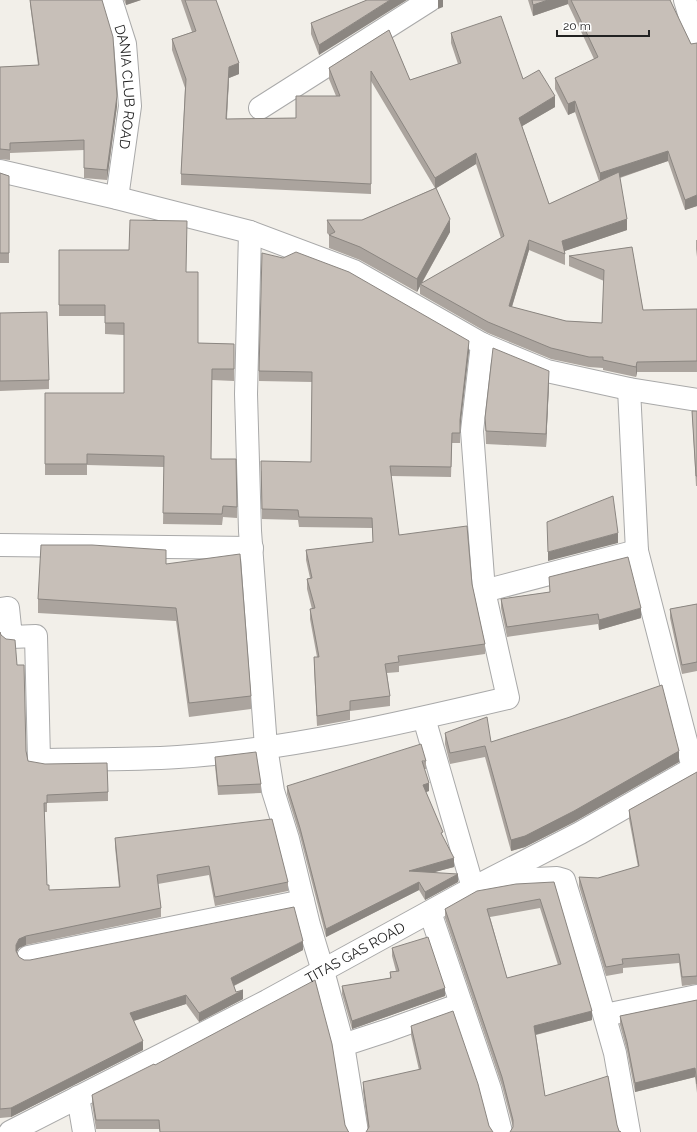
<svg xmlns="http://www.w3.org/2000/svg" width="697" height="1132" viewBox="0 0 697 1132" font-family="Raleway,sans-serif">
<rect width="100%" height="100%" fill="#f2efe9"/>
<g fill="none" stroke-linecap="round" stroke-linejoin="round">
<defs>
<g id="minor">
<path id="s1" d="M111,0L125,44L130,106L117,198"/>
<path d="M685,0L697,40"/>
<path d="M260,108L430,0"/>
<path d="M0,171L117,198L250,232L354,271L482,344L547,371L629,389L697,400"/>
<path d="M250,232L246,394L250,531L266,747L273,791L288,839L309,925L323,971L343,1045L357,1132"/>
<path d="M629,389L637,551L693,768"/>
<path d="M0,545L252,548"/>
<path d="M484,591L637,551"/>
<path d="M0,609L8,608L11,637L36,636L39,760C85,759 132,760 178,757C287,750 402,723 508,698L484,591L472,431L482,344"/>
<path d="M424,718L473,888L514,880L557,878L564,880L590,965L615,1053L629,1132"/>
<path d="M430,912L490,1089L501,1132"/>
<path d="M28,957L303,901"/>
<path d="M605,1015L697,996"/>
<path d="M343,1045L389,1030L461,1004"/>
<path d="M78,1097L84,1132"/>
</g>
<g id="tertiary">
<path id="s2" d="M10,1132L267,1001L473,888L580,833L697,766"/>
</g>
</defs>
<use href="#minor" stroke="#a9a9a9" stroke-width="24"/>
<use href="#tertiary" stroke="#a9a9a9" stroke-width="24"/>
<use href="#minor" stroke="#fff" stroke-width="22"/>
<use href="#tertiary" stroke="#fff" stroke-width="22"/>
</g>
<path fill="#aba49e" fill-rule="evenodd" d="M30,0H102L117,106L107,180L84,178V150L10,153V160L0,159V67L38,65L30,4Z
M124,0H141L126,5Z
M181,0H216L239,74L229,78L227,119L296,118L336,96L329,79V68L389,30L410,80L458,64L451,43V33L523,79L555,107L522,126L549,204L599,181L575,112L568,115L555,89V78L594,59L568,4L533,16L528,0H670L691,44L697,43V206L685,210L668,161L620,178L627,230L564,251L565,254V265L529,250L512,307L566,321L602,323L604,281L569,266V256L632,247L643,310L697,309V372H637L636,377L603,370V368L589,367L551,359L488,333L420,294V286L417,292L360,260L329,248V235L327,233V220H362L435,188L371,81V194L181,185V174L185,88L172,50V39L192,32ZM476,164L501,238L422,283L450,232L436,188Z
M367,0L319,55L311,34V23Z
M0,173L9,176V263H0Z
M696,240H697V257L696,249Z
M59,250L186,272L198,343L234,344V381L212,380L211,459L237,507V518L223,517L222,525L163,524L164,467L87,465V475H45V393H124V335L105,334V316H59Z
M0,313L49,380V389L0,391Z
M469,351L460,426V443H452L451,477L391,476L399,535L472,584L485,644V654L399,666V672L387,673L390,696V706L350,711V720L317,726L314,667V657H317L310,619V609H312L307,589V579L310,578L306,560V550L373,542L372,528L299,527L298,520L262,519L261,471L311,462L312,382L259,381V371Z
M549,384L546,447L486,444L485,418Z
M692,411H697V486H696Z
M166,564L251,696V709L189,717L176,621L38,613V599Z
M549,577L641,618L599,630L598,624L507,637L501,608V599L550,592Z
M697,604V671L682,674L670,618V609Z
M0,632L1,635L17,665L26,751L28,761L108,792V801L47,803V812H44L47,885L49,890L119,887L115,847V838L288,882V891L215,906L209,875L158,884L161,908V917L26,945L19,948L17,952L19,957L24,960H30L303,950L234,986L236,992L243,999L199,1022L186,1004L134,1021L143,1050L11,1117L0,1118Z
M445,733L491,742L679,762L574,822L525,847L511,851L485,757L450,764L445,744Z
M215,757L261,784V793L218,795L215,766Z
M426,761V769H424L429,791L426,792L454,867L434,872L458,882L425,900L419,890L326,937L300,836L287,794V786Z
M697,772V984L682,986L679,963L623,968V973L606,976L579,886V877L598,878L638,867L629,819V810Z
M554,882L592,1020L536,1035L545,1096L617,1125L619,1131L513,1127L502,1086L445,918V909ZM540,908L558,965L507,978L490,917Z
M392,948L445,996L352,1029L342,994V986L390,978V972L396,971L392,956Z
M697,1000V1093L695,1077L635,1092L627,1051L620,1025V1016Z
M411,1026L489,1126L492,1132L368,1129L363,1091V1082L419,1070L411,1035Z
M155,1065L345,1125L348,1131L349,1132H160L159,1129H96L92,1104V1095Z"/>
<path fill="#8b8681" d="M126,0H141L126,5Z
M390,0H407L319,55V45Z
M438,0H443V7L438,9Z
M548,0H568V4L533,16V5Z
M239,63V74L229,78L226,130L229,67Z
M117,96V106L107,180V170Z
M555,96V107L519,128V118Z
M575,101V112L568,115V104Z
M668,151V161L600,184V173Z
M476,153V164L435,189V178Z
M697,195V206L685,210V200Z
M450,219V232L421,284H420V286L417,292V279Z
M627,219V230L562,252V241Z
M529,240V250L509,316V306Z
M469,341V351L460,430V420Z
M637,362V372L636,377V367Z
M549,371V384L546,447V434Z
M618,533V543L548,561V552Z
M641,608V618L599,630V620Z
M679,751V762L574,822L525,847L511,851V840Z
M429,783V791L423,793V785Z
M454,858V867L409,879V871Z
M458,874V882L425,900V892Z
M419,882V890L326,937V929Z
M26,936V945L19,948L16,953V945L19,939Z
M303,941V950L231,987V978Z
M445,988V996L352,1029V1021Z
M243,990V999L199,1022V1013Z
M186,995V1004L130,1022V1013Z
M592,1011V1020L534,1035V1026Z
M143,1041V1050L11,1117V1108Z
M695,1068V1077L635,1092V1083Z"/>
<path fill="#c7bfb8" stroke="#8b8681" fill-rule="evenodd" d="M30,0H102L113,37L117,96L107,170L84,168V140L10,143V150L0,149V67L39,65Z
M185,0H216L239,63L229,67L226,119L296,118V96H340L329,68L389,30L410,80L461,63L451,33L501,16L523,79L539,70L555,96L519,118L549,204L619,172L627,219L562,241L565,254L529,240L509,306L566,321L602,323L604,270L569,256L632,247L643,310L697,309V361L637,362L636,367L603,360V357H589L551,348L488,322L420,284L504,236L476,153L435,178L371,71V184L181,174L186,79L172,39L196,31Z
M367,0H390L319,45L311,23Z
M532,0H548L533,5Z
M571,0H670L691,44L697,43V195L685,200L668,151L600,173L575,101L568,104L555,78L598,57Z
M0,173L9,176V253H0Z
M436,188L450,219L417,279L360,247L329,235L335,232L327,220H362Z
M130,220L187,221L186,272H198V343L234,344V369H212L211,459H236L237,507L223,506L222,514L163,513L164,456L87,454V464H45V393H124V323H105V305H59V250H129Z
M296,252L349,272L469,341L460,420V433H452L451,467L390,466L399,535L467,526L472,584L485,644L398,656L399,662L385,664L390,696L350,701V710L317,716L314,657H319L310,609L315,608L307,579L312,578L306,550L373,542L372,518L299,517L298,510L262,509L261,461L311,462L312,372L259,371L262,253L283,258Z
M47,312L49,380L0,381V313Z
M493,348L549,371L546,434L486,431L485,418Z
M692,411H697V476H696Z
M613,496L618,533L548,552L547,522Z
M41,545H92L166,550V564L240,554L251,696L189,703L176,608L38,599Z
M628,557L641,608L599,620L598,614L507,627L501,599L550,592L549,577Z
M697,604V662L682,665L670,609Z
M0,632L1,635L6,639L15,640L17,665H24L26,751L28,761L45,764L107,763L108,792L47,795V803H44L47,885H49V890L120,887L115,838L272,819L288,882L215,897L209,866L157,875L161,908L26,936L19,939L16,945V951L19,957L24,960H30L294,907L303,941L231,978L236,992L243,990L199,1013L186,995L130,1013L143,1041L11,1108L0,1109Z
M662,685L679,751L574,811L525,836L511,840L485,746L450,753L445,733L487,717L491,742L567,718Z
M421,744L426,761H422L429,783L423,785L443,832L441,833L454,858L409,871L458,874L425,892L419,882L326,929L300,828L287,786Z
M256,752L261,784L218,786L215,757Z
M697,772V976L682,977L679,954L622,959L623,964L606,967L579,877L598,878L639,866L629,810Z
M554,882L592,1011L534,1026L545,1096L608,1076L617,1125L619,1131L621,1132H510L513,1127V1120L502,1077L445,909L477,891L516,884ZM540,899L561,964L507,978L487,909Z
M428,937L445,988L352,1021L342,986L391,978L390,972L399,971L392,948Z
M315,980L332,1044L345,1125L348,1131L349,1132H160L159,1120H96L92,1095L154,1064L155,1065Z
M697,1000V1084L695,1068L635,1083L627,1042L620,1016Z
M453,1011L478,1084L489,1126L493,1132H366L369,1127L363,1082L421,1069L411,1026Z"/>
<g text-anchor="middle" stroke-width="3" stroke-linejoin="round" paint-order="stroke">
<g font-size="14" fill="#222" stroke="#fff">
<text dy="5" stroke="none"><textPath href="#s1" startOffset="89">DANIA CLUB ROAD</textPath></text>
<text dy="5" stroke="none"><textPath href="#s2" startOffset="389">TITAS GAS ROAD</textPath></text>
</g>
</g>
<path d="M557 30v6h92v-6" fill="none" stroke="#222222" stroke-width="2"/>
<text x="563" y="30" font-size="12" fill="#222222" stroke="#ffffff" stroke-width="3" paint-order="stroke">20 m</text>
</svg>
